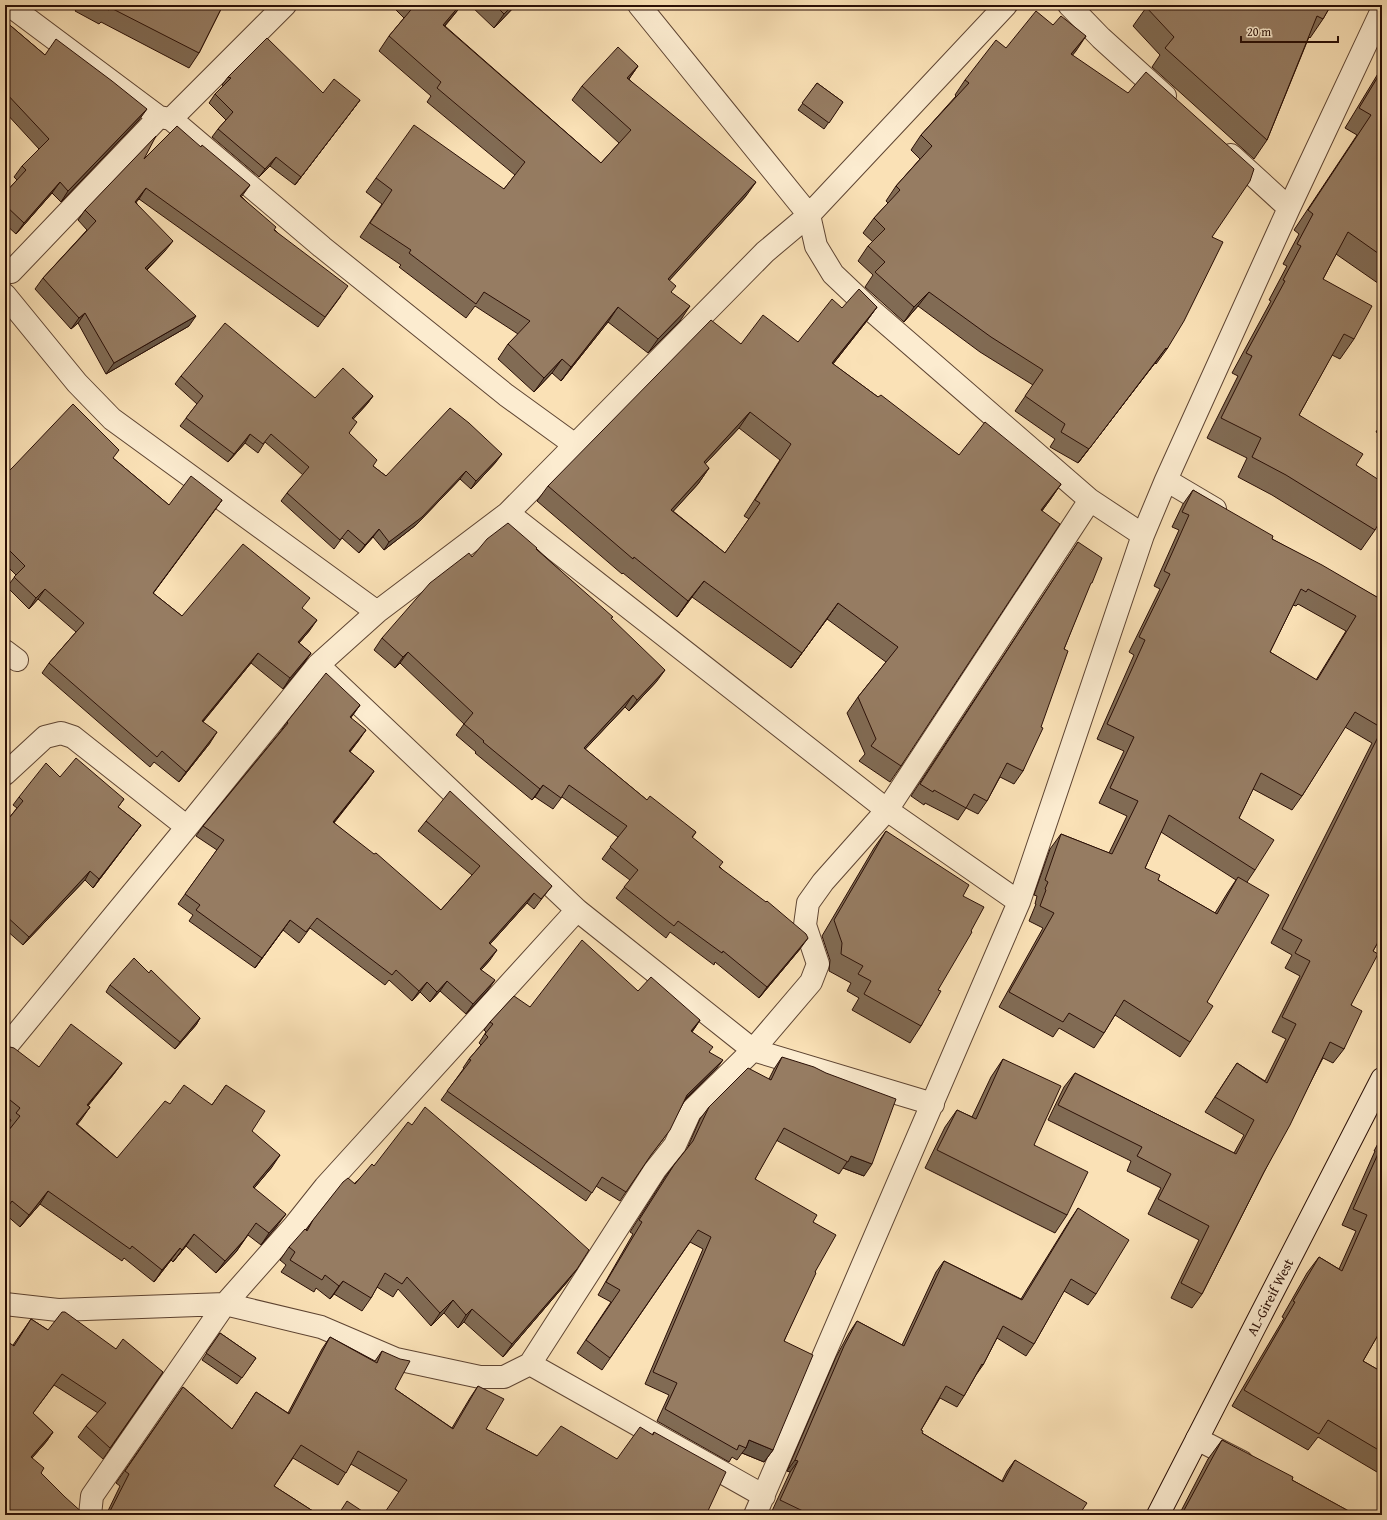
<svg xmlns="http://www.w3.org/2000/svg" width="1387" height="1520" viewBox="0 0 1387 1520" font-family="'Gentium Book Plus',serif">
<rect width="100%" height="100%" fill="#fae1b6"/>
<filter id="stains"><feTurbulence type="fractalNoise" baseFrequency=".005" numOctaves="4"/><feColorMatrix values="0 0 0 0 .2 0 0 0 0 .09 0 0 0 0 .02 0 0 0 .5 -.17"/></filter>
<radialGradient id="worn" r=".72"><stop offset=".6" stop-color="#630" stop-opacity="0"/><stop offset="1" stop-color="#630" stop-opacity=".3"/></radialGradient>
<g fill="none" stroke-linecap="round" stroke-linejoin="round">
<defs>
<path id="street" d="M9,5L159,117
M639,5L809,215L816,246L833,274L871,310L1090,500L1143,535
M1069,5L1101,38L1165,96
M171,119L285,5
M1231,155L1289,208
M11,272L159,117L171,119L322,247L506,395L575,445
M5,295L77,383L112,419L377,612
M1166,480L1215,509
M508,513L887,810L1019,902
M5,651L17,660
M318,665L577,910L753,1050L933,1104
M5,774L45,737L61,733L73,737L187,827
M5,1048L187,827L318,665L377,612L508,513L765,252L809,215L1006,5
M5,1304L58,1310L225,1304L321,1327L396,1359L480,1377H504L530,1364L655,1170L675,1145L690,1112L753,1050L811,982L818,964L805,925L808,903L823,882L887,810L1090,500
M530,1364L764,1496
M1197,1439L1242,1462
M90,1515L92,1496L225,1304L294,1226L325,1187L577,910
M755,1515L1019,902L1143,535L1166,480L1289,208L1382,10"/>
<g id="secondary">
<path id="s1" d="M1158,1515L1382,1079"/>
</g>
</defs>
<use href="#street" stroke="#5e4432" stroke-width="24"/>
<use href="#secondary" stroke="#2a0f06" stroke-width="24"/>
<use href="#street" stroke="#fcecd0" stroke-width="22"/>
<use href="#secondary" stroke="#fcecd0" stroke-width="22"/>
</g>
<path fill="#816b54" stroke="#2a0f06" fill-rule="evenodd" d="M80,5H223L199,53L189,68L101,22L99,24L75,11Z
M391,5H462L445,26L601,163L619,143L572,100L582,86L638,66L629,79L746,196L669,280L671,292L680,321L648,353L608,322L561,381L552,373L534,392L498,359L508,344L518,334L475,306L466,318L399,267L401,265L360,237L382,204L366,192L376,178L504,189L515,175L427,102L431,96L379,51L389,36L404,18Z
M470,5H516L494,28Z
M1148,5H1331L1323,19L1310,38L1309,37L1267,140L1254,159L1152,67L1160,55L1133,26Z
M5,21L45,55L139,120L61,202L52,193L16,234L5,224V193L17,180L14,177L22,166L39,149L5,112Z
M1076,51L1072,55L1212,237L1167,349L1156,364L1155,363L1078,463L1050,447L1055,439L1015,411L1033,385L980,352L918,306L904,322L865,287L873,275L858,261L868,246L873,242L863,233L874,218L888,203L886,201L896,186L920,159L911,150L921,135L956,96L955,95L965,80Z
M1382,67V192L1379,198L1382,199V286L1336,254L1323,279L1354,339L1340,359L1332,355L1299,415L1356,465L1375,530L1361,550L1272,495L1238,477L1247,458L1207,438L1238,376L1232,373L1271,301L1269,300L1287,266L1283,264L1299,234L1294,230L1357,135L1345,128Z
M228,77L323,93L360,100L295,185L270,166L259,177L212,137L218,129L226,120L209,103L215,94L224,86L222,85Z
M817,83L843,102L824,129L798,110Z
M144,159L242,197L341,296L318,327L139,199L136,202L165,251L147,270L189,326L106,374L78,323L71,329L35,289L43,278L87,230L78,220L85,210Z
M877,307L866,322L833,364L878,397L959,455L1061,484L1042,511L901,766L890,782L859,761L865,754L847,713L858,697L886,662L827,619L791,668L692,597L677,617L623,573L622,574L537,501L548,486L741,344L798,342L842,308ZM739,428L780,460L744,516L749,519L725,553L673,511L698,484L709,468L705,464Z
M181,376L315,398L373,396L367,404L353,419L349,433L373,466L386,476L496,462L471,489L460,479L416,525L384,550L373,537L359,553L342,538L334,549L281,501L287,493L303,475L265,442L258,453L245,443L228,462L180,426L197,404L175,384Z
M1382,422V435L1376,432Z
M113,458L169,505L222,500L153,593L182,616L302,609L310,630L299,643L311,653L304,663L283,689L251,663L203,722L210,743L179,782L154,762L150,767L42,673L49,663L76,632L38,599L29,609L7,587L16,575L5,564V475Z
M1193,490L1272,539L1382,600V935L1373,951L1351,1005L1344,1049L1333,1063L1323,1058L1264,1172L1202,1294L1192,1308L1171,1298L1199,1240L1148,1214L1161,1188L1127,1171L1131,1161L1048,1120L1064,1087L1075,1073L1234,1153L1244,1135L1205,1112L1237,1063L1265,1081L1286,1039L1272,1032L1300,976L1285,968L1292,955L1271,943L1372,743L1345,727L1302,796L1292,810L1253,789L1239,818L1255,870L1247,882L1207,1002L1190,1042L1180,1057L1115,1015L1104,1033L1094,1048L1059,1028L1053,1037L999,1007L1043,928L1029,921L1036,904H1035L1037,896L1034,895L1050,849L1061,834L1109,853L1127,816L1099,803L1124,751L1097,739L1134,655L1129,652L1160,589L1154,586L1179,530L1172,527L1183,504ZM1298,604L1346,631L1316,680L1270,652L1293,605L1296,606ZM1161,832L1236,880L1228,892L1215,913L1158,880L1145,868Z
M1078,542L1088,588L1064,649L1023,771L1014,784L1000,777L987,801L978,814L966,808L958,820L925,803L924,805L911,796Z
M537,549L611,618L657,681L629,711L625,707L585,749L647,800L696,832L692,838L720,867L800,949L759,998L715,962L714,965L670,932L666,938L616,898L630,880L602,859L618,837L562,797L553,809L535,797L532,800L475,753L476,752L456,735L464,724L400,663L395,668L374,650L382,638L472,557Z
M360,705L351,717L359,740L350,752L374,771L367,781L334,823L441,910L472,875L418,831L426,821L552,886L544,896L534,909L527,903L490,944V960L481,970L488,990L466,1014L440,991L430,1002L420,992L412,1001L389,980L385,985L310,928L299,943L283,930L255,968L189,921L193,915L178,904L217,850L196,836L203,826L280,732L287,722Z
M60,777L124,799L118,807L141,825L93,888L85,880L23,945L5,929V823L17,808L13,805L19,797Z
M886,831L963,896L938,990L921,1026L910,1043L852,1010L859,998L847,991L851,983L829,971L830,960L822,936L874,848Z
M149,973L200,1018L196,1025L175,1049L106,992L110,985Z
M638,991L700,1020L692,1032L709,1052L717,1068L685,1100L664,1138L647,1160L620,1201L596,1186L586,1201L441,1100L464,1068H463L469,1059L481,1045L479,1043L486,1032L484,1030L490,1022L530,1007Z
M5,1044L6,1046L39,1067L122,1063L113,1075L88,1106L90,1107L77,1124L117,1158L170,1104L212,1105L226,1085L272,1167L254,1188L277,1226L261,1245L248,1235L236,1252L216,1273L186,1246L173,1262L171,1260L154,1282L124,1258L122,1261L40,1204L20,1227L5,1214V1135L11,1128L8,1125L11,1120L5,1115Z
M782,1057L864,1176L843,1168L839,1174L776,1140L755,1179L813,1222L815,1272L784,1341L773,1450L764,1462L742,1453L737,1460L732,1457L729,1462L657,1421L669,1395L645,1384L703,1249L690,1242L602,1370L577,1353L611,1302L598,1295L633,1234L630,1232L665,1177L674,1165L687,1149L700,1119L709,1107L769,1079L774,1069Z
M1003,1059L1034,1145L1067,1215L1055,1233L925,1168L945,1127L957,1110L972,1117L991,1077Z
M1382,1136V1328L1363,1361L1382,1372V1475L1318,1437L1308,1450L1232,1406L1284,1318L1282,1317L1307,1273L1319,1257L1339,1269L1356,1231L1342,1225L1375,1151H1374Z
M374,1166L568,1281L503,1357L464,1322L458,1328L444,1313L431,1326L398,1289L393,1297L377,1287L371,1298L362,1311L334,1294L330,1299L316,1288L314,1292L281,1272L286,1265L280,1260L289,1247L306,1230L313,1220Z
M1078,1208L1096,1294L1088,1305L1064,1291L1034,1344L1026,1356L997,1338L983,1365L976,1375L964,1396L957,1407L940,1398L921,1430L922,1433L1002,1481L1007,1471L1015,1460L1079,1515H780L772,1511L790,1472L787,1471L836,1357L849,1333L857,1321L902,1345L936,1272L944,1261L1021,1299L1070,1220Z
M31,1319L48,1330L116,1349L163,1372L103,1459L78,1437L86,1426L98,1413L54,1385L33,1413L53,1432L46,1442L32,1458L41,1473L65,1497L5,1515L13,1345Z
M220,1333L256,1358L237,1384L202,1360Z
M330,1337L375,1361L382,1351L395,1389L452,1428L470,1398L478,1386L486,1429L537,1456L617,1459L652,1435L654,1432L706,1515L399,1492L351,1464L338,1485L293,1458L274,1486L319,1515H106L120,1486L116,1483L183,1387L232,1429L256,1392L288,1413L322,1349Z
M1222,1440L1292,1480L1356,1515H1177L1180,1510L1181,1511L1208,1459Z"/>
<path fill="#695745" stroke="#2a0f06" d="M460,5H462L433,39L443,25Z
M513,5H516L494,28L504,14Z
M1086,36L1076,51L1061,69L1071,54Z
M638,66L628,80L627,78Z
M360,100L354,108L295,185L301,177Z
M147,109L139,120L61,202L68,191Z
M276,157L270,166L259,177L265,169Z
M60,182L52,193L16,234L24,223Z
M756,182L746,196L658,293L668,279Z
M250,185L242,196L233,206L240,196Z
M146,188L139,199L128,212L135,202Z
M173,241L165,251L138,278L145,268Z
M929,292L918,306L904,322L914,307Z
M690,306L680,321L648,353L658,339Z
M618,307L608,322L561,381L571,367Z
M877,307L866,322L821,379L832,363Z
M85,313L78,323L71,329L79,318Z
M196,316L189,326L106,374L114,363Z
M1166,348L1155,363L1078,463L1089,449Z
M562,359L552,373L534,392L544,378Z
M373,396L367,404L347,426L352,418Z
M750,412L739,428L692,478L704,462Z
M250,434L245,443L228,462L234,454Z
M502,454L496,462L471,489L476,481Z
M709,468L698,484L660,526L671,510Z
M466,471L460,479L416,525L384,550L389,542Z
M1061,484L1050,500L1030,526L1041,510Z
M222,500L215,510L146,603L153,593Z
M379,529L373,537L359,553L365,545Z
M704,581L677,617L688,601Z
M45,589L38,599L29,609L36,598Z
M838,603L827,619L791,668L802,653Z
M317,620L310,630L291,652L298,642Z
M408,652L400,663L395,668L403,657Z
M258,653L251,663L195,731L202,721Z
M311,653L304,663L283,689L290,678Z
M665,670L657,681L629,711L637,700Z
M633,695L625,707L576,759L584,748Z
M360,705L353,715L343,727L350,717Z
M366,730L359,740L342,761L349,751Z
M217,732L210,743L179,782L186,772Z
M374,771L367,781L326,832L333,822Z
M543,785L535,797L532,800L540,789Z
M141,825L135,833L93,888L99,879Z
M90,871L85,880L23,945L29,937Z
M534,893L527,903L482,953L489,943Z
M290,920L283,930L255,968L262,958Z
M808,938L800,949L759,998L767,987Z
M497,950L490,960L473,979L480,969Z
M495,980L488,990L466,1014L473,1004Z
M447,981L440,991L430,1002L437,992Z
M427,982L420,992L412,1001L419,991Z
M200,1018L196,1025L175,1049L180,1042Z
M700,1020L694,1029L685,1040L691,1031Z
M723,1060L717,1068L681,1103L687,1095Z
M122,1063L113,1075L78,1117L87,1105Z
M90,1107L81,1120L68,1136L76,1124Z
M280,1155L272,1167L245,1199L253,1187Z
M851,1156L872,1164L864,1176L843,1168Z
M48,1191L40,1204L20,1227L29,1215Z
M286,1214L277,1226L261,1245L269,1233Z
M194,1234L186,1246L173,1262Z
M244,1240L236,1252L216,1273L225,1261Z
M180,1248L171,1260L154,1282L162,1270Z
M577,1269L568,1281L503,1357L512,1344Z
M343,1281L334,1294L330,1299L339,1286Z
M453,1300L444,1313L431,1326L440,1313Z
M472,1309L464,1322L458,1328L466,1315Z
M53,1432L46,1442L24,1467L31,1457Z
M749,1440L773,1450L764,1462L742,1453L746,1448Z
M795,1460L798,1461L790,1472L787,1471Z"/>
<path fill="#967c62" stroke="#2a0f06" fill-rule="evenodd" d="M100,5H223L199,53L111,8L109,10Z
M415,5H460L443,25L601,163L631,130L582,86L618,47L638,66L627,78L756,182L668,279L676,286L671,292L690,306L658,339L618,307L571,367L562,359L544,378L508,344L530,321L484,292L476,304L409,253L411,250L370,223L392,190L376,178L414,125L504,189L525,162L437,88L441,82L389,36Z
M495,5H513L504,14Z
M1148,5H1331L1323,19L1317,16L1267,140L1165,48L1174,37L1146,7Z
M1036,11L1053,25L1061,16L1086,36L1071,54L1128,93L1146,72L1254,169L1250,181L1212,237L1223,242L1184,321L1167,349L1166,348L1089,449L1061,432L1065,424L1025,396L1043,370L991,337L929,292L914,307L875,272L885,262L868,246L885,229L874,218L900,190L896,186L932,146L921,135L969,83L965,80L996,40L1006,48Z
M5,21L45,55L56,39L112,81L147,109L68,191L60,182L24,223L5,205V193L26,170L22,166L49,139L5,92Z
M267,38L323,93L334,79L360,100L301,177L276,157L265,169L218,129L233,112L215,94L231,78L228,77Z
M1382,70V192L1379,198L1382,199V256L1348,232L1323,279L1372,306L1354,339L1344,334L1299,415L1363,454L1356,465L1382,482V518L1375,530L1286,475L1252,457L1261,438L1221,418L1252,356L1246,353L1285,281L1283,280L1301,246L1297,244L1313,214L1308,210L1371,115L1359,108Z
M817,83L843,102L829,123L802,103Z
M177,126L201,147L202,145L250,185L240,196L276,227L274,230L348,286L325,317L146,188L135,202L173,241L145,268L196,316L114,363L85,313L79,318L43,278L96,221L85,210L156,136L144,159Z
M859,289L877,307L832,363L878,397L881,395L959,455L985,422L1061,484L1041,510L1060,524L901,766L871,746L876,739L858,697L898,647L838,603L802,653L704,581L688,601L634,557L633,559L548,486L711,320L741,344L763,315L798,342L832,299L842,308ZM750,412L791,444L755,500L760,503L725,553L671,510L709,468L704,462Z
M225,323L315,398L343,368L373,396L352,418L357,422L349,433L377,460L373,466L386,476L450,408L469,423L502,454L476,481L466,471L422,517L389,542L379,529L365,545L348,530L340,540L287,493L309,467L271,434L263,444L250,434L234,454L186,418L203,396L181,376Z
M73,404L119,450L113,458L169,505L191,476L222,500L153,593L182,616L243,544L310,598L302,608L317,620L298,642L311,653L290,678L258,653L202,721L217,732L186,772L162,751L157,757L49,663L84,623L45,589L36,598L14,577L25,566L5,546V475L13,467Z
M1193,490L1273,536L1272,539L1322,565L1382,600V728L1355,712L1302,796L1261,773L1239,818L1274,840L1255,870L1169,815L1145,868L1160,875L1158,880L1217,914L1238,877L1269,895L1207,1002L1213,1006L1190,1042L1124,1000L1104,1033L1069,1013L1063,1022L1009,992L1054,913L1040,906L1046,890L1045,889L1048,882L1045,880L1061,834L1112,854L1138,801L1110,788L1134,737L1107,724L1145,640L1139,637L1170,574L1164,571L1189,515L1182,512ZM1301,589L1306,592L1308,589L1356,616L1317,680L1270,652Z
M508,523L537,548L536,549L613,617L611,618L665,670L637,700L633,695L584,748L647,800L650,796L696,832L692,837L723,862L719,867L766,902L767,901L806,934L808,938L767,987L723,951L722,953L678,921L674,926L624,887L638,870L610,847L627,826L569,785L561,798L543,785L540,789L483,742L484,741L464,724L473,713L408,652L403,657L382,638L430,583L469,553L472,557L487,539Z
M1078,542L1102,558L1092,583H1091L1064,649L1068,651L1041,727L1043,728L1023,771L1007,763L987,801L974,794L966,808L934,790L933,792L920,784Z
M326,673L360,705L350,717L366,730L349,751L374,771L333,822L374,854L376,853L441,910L480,866L426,821L450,791L552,886L541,899L534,893L489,943L497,950L480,969L495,980L473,1004L447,981L437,992L427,982L419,991L396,970L392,975L317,918L306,932L290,920L262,958L196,910L200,905L185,894L224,840L203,826L288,723L287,722Z
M1382,729V935L1373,951L1378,954L1351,1005L1362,1011L1344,1049L1330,1042L1290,1125L1264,1172L1202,1294L1181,1283L1209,1226L1158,1199L1171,1174L1137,1156L1142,1147L1058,1105L1075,1073L1236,1154L1254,1120L1215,1097L1237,1063L1267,1083L1296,1024L1282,1017L1310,961L1295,953L1302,940L1282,929Z
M76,758L124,799L118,807L141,825L99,879L90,871L29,937L5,915V823L23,801L19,797L46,763L60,777Z
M886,831L969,885L963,896L984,907L971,931L972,932L938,990L941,991L921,1026L864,994L871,981L858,974L863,966L841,954L842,943L834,920Z
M582,940L638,991L651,977L700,1020L691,1031L713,1047L709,1052L723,1060L687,1095L670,1130L651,1155L626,1192L602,1177L592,1193L447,1091L471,1060L469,1059L488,1037L485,1034L493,1024L490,1022L514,996L530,1007Z
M134,958L149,973L151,970L200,1018L180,1042L110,985Z
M5,986L10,991L5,996Z
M71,1024L122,1063L87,1105L90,1107L76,1124L117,1158L165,1101L170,1104L184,1085L212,1105L226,1085L265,1111L252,1131L280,1155L253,1187L286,1214L269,1233L256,1223L244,1240L225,1261L194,1234L182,1250L180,1248L162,1270L132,1246L130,1249L48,1191L29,1215L12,1201L5,1211V1135L20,1116L16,1113L20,1108L5,1096V1044L6,1046L14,1048L39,1067Z
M782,1057L814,1067L826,1073L896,1099L872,1164L851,1156L848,1162L784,1128L755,1179L817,1215L813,1222L836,1235L815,1272L816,1273L784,1341L813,1355L773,1450L749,1440L746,1448L739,1445L737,1450L665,1409L677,1383L653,1372L711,1237L698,1230L610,1358L586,1340L620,1290L606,1282L642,1222L639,1220L674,1165L693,1141L709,1107L748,1068L771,1080Z
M1003,1059L1061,1086L1034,1145L1088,1172L1067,1215L937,1150L957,1110L976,1119Z
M425,1107L546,1211L589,1250L577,1269L512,1344L472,1309L466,1315L453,1300L440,1313L407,1277L402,1284L385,1273L371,1298L343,1281L339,1286L325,1275L322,1280L290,1260L295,1252L289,1247L305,1229L307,1231L313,1220L343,1182L348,1178L355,1184L372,1164L374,1166L408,1122L412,1125Z
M1382,1145V1328L1363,1361L1382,1372V1452L1328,1420L1319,1434L1244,1390L1295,1302L1293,1301L1319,1257L1342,1271L1367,1215L1353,1209Z
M1078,1208L1129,1240L1096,1294L1071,1279L1034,1344L1003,1326L983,1365L982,1364L964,1396L946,1386L921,1430L923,1431L922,1433L1003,1482L1015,1460L1087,1503L1079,1515H803L805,1512L780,1500L798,1461L795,1460L844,1346L857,1321L904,1346L944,1261L1022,1300Z
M62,1312H65L116,1349L123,1339L163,1372L110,1448L86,1426L106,1403L62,1374L33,1413L53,1432L31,1457L44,1468L41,1473L65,1497L85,1515H5V1340L14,1346L31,1319L48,1330Z
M220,1333L256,1358L242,1378L206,1353Z
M330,1337L377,1363L382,1351L400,1359L410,1361L395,1389L453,1429L478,1386L504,1399L486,1429L537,1456L561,1426L617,1459L640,1427L653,1435L654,1432L726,1472L706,1515H383L407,1480L358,1451L346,1473L301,1445L274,1486L319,1515H108L129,1474L125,1471L183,1387L232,1429L256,1392L289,1414Z
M1222,1440L1293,1477L1292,1480L1356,1515H1178L1180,1510L1183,1512Z
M347,1501L368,1515H338Z"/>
<g text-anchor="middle" stroke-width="3" stroke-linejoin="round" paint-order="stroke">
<g font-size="14" fill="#2a0f06" stroke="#fcecd0">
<text dy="5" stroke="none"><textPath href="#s1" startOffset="245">AL-Gireif West</textPath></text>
</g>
</g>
<rect width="1387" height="1520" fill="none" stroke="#fae1b6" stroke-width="20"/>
<rect x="6" y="6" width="1375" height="1508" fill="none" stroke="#2a0f06" stroke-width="2"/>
<rect x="10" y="10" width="1367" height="1500" fill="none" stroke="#2a0f06"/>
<path d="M1241 36v6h97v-6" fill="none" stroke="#2a0f06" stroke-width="2"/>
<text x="1247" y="36" font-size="12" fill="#2a0f06" stroke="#fcecd0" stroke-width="3" paint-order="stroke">20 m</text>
<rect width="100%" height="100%" filter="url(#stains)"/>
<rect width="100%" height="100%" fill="url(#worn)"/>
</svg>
